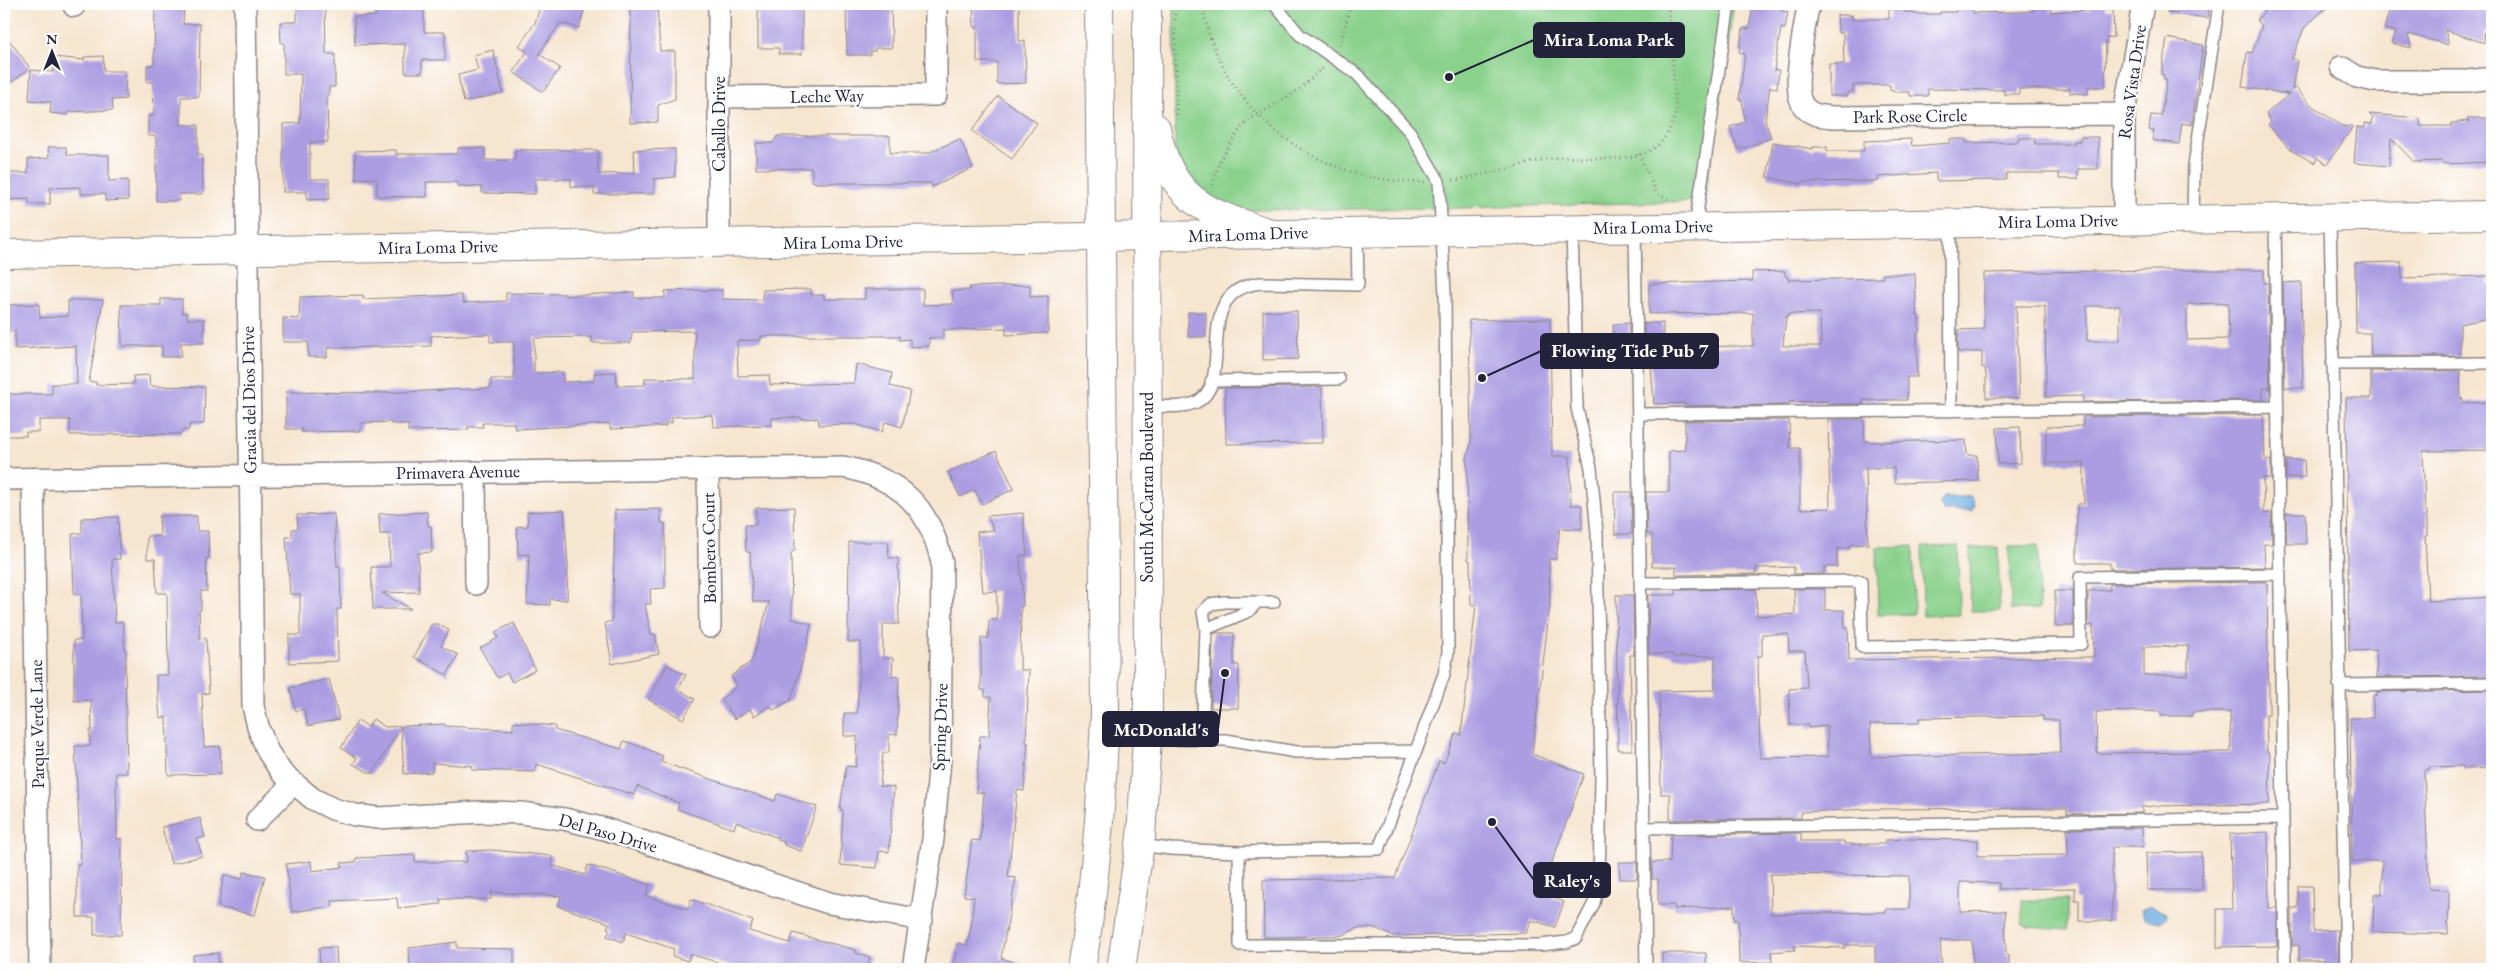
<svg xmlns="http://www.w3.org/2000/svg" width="2496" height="973" viewBox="0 0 2496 973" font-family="'EB Garamond',serif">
<rect width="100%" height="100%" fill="#fff"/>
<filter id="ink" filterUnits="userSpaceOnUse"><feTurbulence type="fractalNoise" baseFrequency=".02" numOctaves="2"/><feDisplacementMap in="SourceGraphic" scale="10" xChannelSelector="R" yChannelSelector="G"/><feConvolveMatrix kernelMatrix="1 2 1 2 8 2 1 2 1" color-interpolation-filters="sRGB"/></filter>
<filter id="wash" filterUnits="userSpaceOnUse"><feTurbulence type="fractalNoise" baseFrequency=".0096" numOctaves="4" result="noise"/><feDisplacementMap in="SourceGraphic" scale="20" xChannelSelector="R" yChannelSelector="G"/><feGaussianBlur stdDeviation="1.12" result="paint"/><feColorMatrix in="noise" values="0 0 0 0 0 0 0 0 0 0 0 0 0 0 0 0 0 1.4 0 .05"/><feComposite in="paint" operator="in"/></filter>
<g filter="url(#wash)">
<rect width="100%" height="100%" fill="#f6e5cf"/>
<path fill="#8ad18c" stroke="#567a64" d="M1174,4H1734L1705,201L1459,208L1248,210L1222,207L1190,186L1175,151Z
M2038,545L2039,609L2011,610L2009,546Z
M1913,546L1914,614L1878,615L1877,547Z
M1958,546L1959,615L1923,616L1922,547Z
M1998,547L2000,611H1971L1970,548Z
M2022,900H2067V930L2028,927L2022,923Z"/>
<path fill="#6fade1" stroke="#48688e" d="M1943,497H1971L1974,505L1972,511H1943L1940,503Z
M2150,906L2167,913L2166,918L2160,922L2145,919L2141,910Z"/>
<g id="blocks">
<path fill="#ac9de2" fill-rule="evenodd" d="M155,4H184L183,24H200L199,97H181V125H198V155H202L203,194H179V201H156V138L154,136H148V116H154L153,82H147V65H154Z
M297,4H325L326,54H335V87H329V95H327L328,142H310V179H329V199L307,200V192H283V124L300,123L301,74H284V43H281L280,22H297Z
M375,4H424V32H445V60H422V73H405V44L355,45L354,17L375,16Z
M541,4H586L579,28L560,23L539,54L560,68L543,92L513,72L527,52L519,46L535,23Z
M629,4H657L660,51H675V99L658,105V122L630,123L631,22Z
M758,4H802V54H779V48H758Z
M846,4H891L892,48H875V51H870V55H847Z
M993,4H1019V41H1025L1026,83L997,84V62H977V27H974L973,6Z
M1753,4H1782L1781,11L1788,12L1785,29L1781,28L1774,70H1779L1777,88L1770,87L1765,120L1771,138L1738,150L1730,127L1745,122L1742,100H1739L1745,54L1739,52L1743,28L1749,29Z
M2167,4H2210L2208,18L2167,13Z
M2270,4H2330L2304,28L2292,59L2297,60L2292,90L2295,87L2312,106L2342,126L2353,127L2327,164L2317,158L2315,163L2292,151L2268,125L2271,122L2266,114L2289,94L2242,87L2247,52L2252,53L2262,26L2257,20Z
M2391,4H2415L2432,9L2434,4H2492V34L2484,32L2485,43L2445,30L2449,45L2408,34L2411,48L2392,43L2396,32L2384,29Z
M2033,5H2050L2051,12L2090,10L2089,6H2105V10H2113L2114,37L2106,38L2105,87H2088V94L2070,93V89H2019V94H2004V90L1928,89V96H1910V92H1895L1890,90V85H1853V92H1847V96H1829V64H1844L1843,33H1838L1837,15H1852V19H1889V9H1904V12H1913V14H1940V12H1956L1955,6H1973V13L2018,12L2033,11Z
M4,33L30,68L4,88Z
M2167,38L2203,45L2192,125L2182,123L2179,144L2152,140L2154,131L2149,130L2151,115L2161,116L2167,80L2164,79V75L2161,74Z
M493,50L503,93L464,102L458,75L478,70L474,55Z
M103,56L104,71H125L126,99L112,100L113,110L69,112L68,115L50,113L51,102L29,100L31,70L53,72L54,57L84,60V57Z
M998,96L1037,123L1012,159L972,131Z
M2369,114L2420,118V126H2451V123H2458V121L2468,122V118H2492V162L2443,164V161L2414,162L2391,138L2389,166L2354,163L2357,127L2365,128V123L2372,124L2373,118Z
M777,136H890V153H927L960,139L973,168L932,187L931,183H817L812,181V168L756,169V143H773Z
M2080,137H2098V169H2078V179H2059V173H2006V180L1936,181V173L1878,177L1879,181L1802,182L1801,184L1767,177L1773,142L1813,149V147H1827V151H1864V141L1911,139L1912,146L1950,143V139H1966V143L2018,142V138H2035V144H2074V141H2080Z
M48,147H66L67,155H109V181L128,180V200L105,201V194H81V187L50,188V204H29V199L4,200V173H28V159L49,158Z
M458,148H485V160H515V150H598V174L635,173L634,150L675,149V177L654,179V194H594V187H571V179H535V194L482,193V187L458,186V182H426L427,197H408L377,196V180L374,178L356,179L355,151L396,150V154H458Z
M2401,262L2402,278L2489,276V285H2492L2490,318L2460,324V356H2371L2370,333H2356L2355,263Z
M2157,270H2264V283H2268L2270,388H2263V400L2083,402V396L2046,397L2045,306H2016L2019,398H1986V376L1985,368H1982V352H1958V330L1984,329V273ZM2228,303L2229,339L2187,340V304ZM2087,306H2120V341H2087Z
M1785,271V276L1788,277V280L1883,278V274H1915L1916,304L1917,316H1919V333H1917V377H1907V400H1863V404H1827V401L1789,402V405L1685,406V403L1654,404L1650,353H1644V323H1663V347L1753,346V313L1649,314V284L1753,281L1752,272ZM1820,313L1821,346H1783L1786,316H1789L1788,314Z
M2301,282L2303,388H2285L2283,283Z
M1030,285V297L1048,296V333L1006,335V328L943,330V338H929V346L910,347V339L900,340V336H761V340L737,341L738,376L769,375L770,385L854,383L856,364L892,373L890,386L910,391L902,427L885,422L882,432L855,424L819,425L818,418L801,419V417L772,418V425L713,427L712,415L672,417V423H665L666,426L636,428L610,429V424L515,429L514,423H482L483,427H468V430L408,431V424H391V422L361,423V431L302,432V429H286V392L380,393L491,388V379H514V342H490V334L431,336V346L327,348V357H308V342H283V318L299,319L300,297L363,295V299L462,295L463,303L506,301V293L565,294V296L634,292V298H665V291L722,290V299L762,300L763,290L811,289V295H824V299H865V289H923V305L953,304L952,291L970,290V287ZM695,331V379L645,378V385L617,386L616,372L594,373V381L563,382V372L534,373V338L592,337V343H631L632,332Z
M161,299H182V313H187V319H204V343H181V357H162V346H122L121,305H161Z
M68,300H103L89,382H96V385L134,384L133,376L149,375L150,386L205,387L204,424H189V430H182L181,434L70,435V420H39V432H26V436H4V394H52V384H77L76,346L15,349V331L4,332V305L39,304L40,318L68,316Z
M1263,311H1297L1298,359L1263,360Z
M1188,312H1206V337H1188Z
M1550,319L1552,456H1570L1571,505H1582V529L1560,528L1556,559H1549L1550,605L1532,754L1584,774L1541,892L1564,902L1555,927L1531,920L1526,933L1392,936L1375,928H1358L1340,936L1264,937L1263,880L1395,878L1439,761L1444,763L1456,733L1461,735L1476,605H1471L1470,560H1468L1467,457L1471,444L1469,320Z
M1629,323V353L1614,354L1613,324Z
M2371,371H2460L2461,399H2463V403L2492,402V450L2423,451L2425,511H2427V536H2425L2428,601L2492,597V676L2377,677L2376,650L2349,651L2346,398H2371Z
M1322,387L1323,443L1226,444L1225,388Z
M2263,415L2265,460H2271V478H2263L2264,513H2271L2272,544H2264L2265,567L2110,569V563H2077V504H2084V463H2046V427L2083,426V417Z
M1828,419H1864L1865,441L1869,442L1966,440L1967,455H1977L1978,481L1895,483L1894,468H1866L1868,544L1850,545V548L1837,549V567H1824V574H1794V567L1756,568V574L1676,575V567H1652V534H1647L1646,492H1669V451L1685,450V421L1789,420L1790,448H1800V509L1830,508Z
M2020,427L2021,463L1998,464L1997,428Z
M996,451L1014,489L982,504L975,490L960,497L948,472Z
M2286,460H2304L2305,477L2286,478Z
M1614,492H1631L1632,534H1615Z
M794,507L795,550L791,553L792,619L811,624L807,646L791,700L773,710L770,706L754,716L750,709L735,719L721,699L737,686L731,676L752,661L769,602H753L750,552H746L745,525H756V508Z
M661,509V523H665V588L650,589L651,604H645L651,635L655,634L659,654L612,664L605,623L612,621V604H613L615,510Z
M564,510L568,565L567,600L550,599V605L527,604L529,554L518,555L517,527L528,526L527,512Z
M427,512L428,526H431L432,552L418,553L419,592L382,593L411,609H373L371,567H390L389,534H380L379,514Z
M1023,513L1027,555L1020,556L1023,606H1021L1020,670H1029L1026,743H1028L1024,791L1017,790L1008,877L1016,878L1001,958L1028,966L1027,969H952L958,943L967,945L971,928L974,897L964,896L972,840L980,841L984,793L976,792L980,736H989L991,697H985V690H981V638H988L989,620H997V591L983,592L977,532L994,530L987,516Z
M2286,513H2305L2306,544H2287Z
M334,514L337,566H340L341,609H337L338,661L289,663V635H300V594H290L286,537H292V529H298L297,515Z
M159,516H197V531H208L209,558H206L207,591H201V610H199L200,639L206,638L209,693L202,694L204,747L220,746L221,774L168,775L166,717L160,718L156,675H168L167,593H157L155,559H147V536H160Z
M118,517L120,559H112L115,622H123L125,651H126V665H125L127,773H116L117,839H122L121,935H94V917H77V865H81L75,746H90V730H92L91,700L74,701V640H82L81,594H74L72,534L82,533V518Z
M849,542H888L889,558H898L899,624H883V658H893L892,676L899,677L897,735L889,734V753H883L880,786L894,787L889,852L879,851L877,868L840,865L843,810H840L846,766L856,767L857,736H844V713H857L861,642H848Z
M2265,582L2267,584L2268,659H2267L2269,682V715H2266L2267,752H2270L2269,804L2153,806L2142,807V813L2067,814V808H2060L1872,809L1801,812V818L1670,820V794H1661L1659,691L1715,690V656L1673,657V654H1649L1648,595H1676V590L1756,589L1757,616L1795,614L1794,589H1825V610H1844L1845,628L1848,627L1849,660L2094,657L2093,625L2088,626V591L2110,590V584ZM1762,634H1788L1789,651H1805L1807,688L1789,689L1790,725H1808V728L1827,726L1828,757L1760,758L1758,656H1762ZM2188,646V675H2144V647ZM2144,711L2161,712V716H2192V712H2230L2231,752L2097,753L2096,712ZM2043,716V720H2059L2060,753L1871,757L1870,724L1919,723V718Z
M2055,591H2073V626H2055Z
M1616,595H1633L1634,655H1630L1632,750H1618Z
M514,623L535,670L512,682L507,673L498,678L496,676L480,648L498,638L495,632Z
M432,624H438L449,630L441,646L458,655L447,675L414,657Z
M1216,633H1234V665H1239L1238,708H1211L1213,634Z
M667,665L686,675L678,689L695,699L683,719L649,700Z
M329,679L339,719L308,726L304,709L296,711L290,688Z
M2492,690V768L2463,769V766L2429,767V770H2424L2429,889L2448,890L2449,892L2448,934L2373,932L2374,894H2382V861H2352L2350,718H2373V696L2377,695V692Z
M373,719L385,727L445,724V726L513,730V722L555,726V730L621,749L624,741L642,747L663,756L661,762L775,801L777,794L817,807L801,851L784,845V842L777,839L778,838L736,822L734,829L677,809L679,803L637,786L634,795L536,764L535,772L472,770L473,766L432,763V772L404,774L401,727L372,774L353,764L357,758L341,748L358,720L368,727Z
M200,818L205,837L197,839L202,856L171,864L162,827Z
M2142,828L2143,847H2112V921H2079V900H2075V888L1999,889V883L1960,882V912L2005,911L2006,955H2009V969H1973L1972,940H1940L1942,969H1875V945H1844L1845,948L1794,946L1795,950L1771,952L1772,962L1739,963L1738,920H1734V906L1675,909L1674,905H1658V879H1652V862H1670L1671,835L1801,833V841H1844V844H1885V840L1910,839L1978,840L1977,856L2068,855L2067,829ZM1770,874L1909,876V909H1886V912L1771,914Z
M2268,832L2269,908H2277V946L2217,947V909H2232L2230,834Z
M492,850L552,856L551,865L585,875L588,865L614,873L650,885L646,896L688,909L691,899L753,921L749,931L790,943L793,933L856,950V953L870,957L867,969H740L690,954L688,961L672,956L674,949L626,933L623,942L607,936L610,929L607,928L609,923L558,906L561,896L491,892V899H440L441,904L398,908L397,898L332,901L333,906L292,912L286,864L311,861L312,871L342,867L341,863L356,862V858L415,855V862H467L466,851Z
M2201,852L2202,890H2147L2146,853Z
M1619,862H1637V879H1620Z
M243,872L265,876L255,915L218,907L224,875L242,879Z
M2298,886H2312L2313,931L2338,930L2339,969H2324V960H2299V945L2292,946V908H2298Z
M457,942V948L514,949V969H410L409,948Z
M336,947L337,969H320L319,948Z
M218,953L219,969H193V955Z
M1662,953H1706V969H1662Z"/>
</g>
</g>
<g filter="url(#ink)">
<use href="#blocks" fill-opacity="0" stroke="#8c8485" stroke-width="1"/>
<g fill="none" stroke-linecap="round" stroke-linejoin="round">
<defs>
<path id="lane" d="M2330,218L2346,969
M2193,219L2194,165L2219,4
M2275,219L2285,969
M1950,223L1951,411
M1695,227L1729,4
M1635,229L1646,969
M2332,364L2492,363
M1211,381L1339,379
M1147,406C1163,406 1182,409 1197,402C1237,381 1189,291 1260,283L1358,285L1357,233
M1638,414L2278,407
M1640,583L1861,581L1862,647L2081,644L2080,577L2280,574
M1206,629L1249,611L1257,602
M2339,685L2492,683
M1147,739L1226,740L1296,752L1416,751L1444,674L1448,652L1445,294L1439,181L1410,132L1357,74L1300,35L1274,4
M1202,740L1206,629L1203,612L1211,604L1224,602H1274
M1644,828L2283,818
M1140,845L1170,849L1239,852L1379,849L1416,751
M1239,852L1240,945H1541L1567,942L1576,938L1594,903L1599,882L1601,779L1597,533L1591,468L1577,408L1572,230"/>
<path id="street" d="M245,4L253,706L259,730L268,752L282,773L313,799L333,809L355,815L378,818L480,812L521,813L564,819L605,829L829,903L922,920
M719,4V243
M1810,4L1807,12C1804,33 1790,93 1805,108C1813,116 1823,116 1834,117L2124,114
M74,6L75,4
M2341,67L2357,77L2375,81H2468L2492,78
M719,97L936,95V4
M2124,221V114L2143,4
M708,469L710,627
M475,472L476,584
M4,479L843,467C900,478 930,507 942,563L940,759L933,839L913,969
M33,479L40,969
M257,820L293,784"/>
<path id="secondary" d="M4,254L2492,215"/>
<path id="primary" d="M1156,128C1171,204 1208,213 1274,234
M1081,969C1096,883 1102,800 1105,712L1099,4
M1121,969L1141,837L1148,721L1147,4"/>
</defs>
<use href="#lane" stroke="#8c8485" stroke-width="14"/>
<use href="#street" stroke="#8c8485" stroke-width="24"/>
<use href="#secondary" stroke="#8c8485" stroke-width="30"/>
<use href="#primary" stroke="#8c8485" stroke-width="30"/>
<path stroke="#8c8485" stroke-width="3" stroke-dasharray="1 4" stroke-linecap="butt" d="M1175,4L1177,118
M1202,4C1219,111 1318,185 1425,182
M1340,45L1351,4
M1639,154L1657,194L1670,200
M1453,180C1485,176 1516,165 1547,159C1594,151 1662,180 1676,110L1668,4
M1212,185L1220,160L1240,129L1251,119L1297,91L1323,68"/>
<use href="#lane" stroke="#fff" stroke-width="11"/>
<use href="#street" stroke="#fff" stroke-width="21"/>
<use href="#secondary" stroke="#fff" stroke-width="28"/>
<use href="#primary" stroke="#fff" stroke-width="28"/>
</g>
</g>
<g text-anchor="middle" stroke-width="4.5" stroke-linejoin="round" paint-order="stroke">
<g font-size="18" fill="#22223b" stroke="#fff">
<text transform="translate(2132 82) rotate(-82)" y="6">Rosa Vista Drive</text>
<text transform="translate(827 96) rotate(-1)" y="6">Leche Way</text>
<text transform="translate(1910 116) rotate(-1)" y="6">Park Rose Circle</text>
<text transform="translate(719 124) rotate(-90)" y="6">Caballo Drive</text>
<text transform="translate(2058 221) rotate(-1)" y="6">Mira Loma Drive</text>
<text transform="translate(1653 227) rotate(-1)" y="6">Mira Loma Drive</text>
<text transform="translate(1248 234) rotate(-2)" y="6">Mira Loma Drive</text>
<text transform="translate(843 242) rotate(-1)" y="6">Mira Loma Drive</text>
<text transform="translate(438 247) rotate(-1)" y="6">Mira Loma Drive</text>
<text transform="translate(249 400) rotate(-91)" y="6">Gracia del Dios Drive</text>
<text transform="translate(458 472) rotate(-1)" y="6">Primavera Avenue</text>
<text transform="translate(1147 487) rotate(-90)" y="6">South McCarran Boulevard</text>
<text transform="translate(709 548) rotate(-91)" y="6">Bombero Court</text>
<text transform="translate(37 724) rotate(-91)" y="6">Parque Verde Lane</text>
<text transform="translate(940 727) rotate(-88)" y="6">Spring Drive</text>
<text transform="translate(608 833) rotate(16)" y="6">Del Paso Drive</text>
</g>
</g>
<path fill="none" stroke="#22223b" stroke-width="2" d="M1449 77L1534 40M1482 378L1541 351M1225 673L1218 729M1492 822L1534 880"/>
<g fill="#22223b" stroke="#fff" stroke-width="2">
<circle cx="1449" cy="77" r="5"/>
<circle cx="1482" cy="378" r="5"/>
<circle cx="1225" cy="673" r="5"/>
<circle cx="1492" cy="822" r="5"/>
</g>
<g fill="#22223b" stroke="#22223b" stroke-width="2">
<rect x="1534" y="23" width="150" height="34" rx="5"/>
<rect x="1541" y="334" width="177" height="34" rx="5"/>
<rect x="1103" y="712" width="115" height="34" rx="5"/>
<rect x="1534" y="863" width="76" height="34" rx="5"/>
</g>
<g font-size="19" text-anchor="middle" font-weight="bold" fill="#fff">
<text x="1609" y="46">Mira Loma Park</text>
<text x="1630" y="357">Flowing Tide Pub 7</text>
<text x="1161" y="736">McDonald's</text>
<text x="1572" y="887">Raley's</text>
</g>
<rect width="2496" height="973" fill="none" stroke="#fff" stroke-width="20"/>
<g transform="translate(52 52)" stroke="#ffffff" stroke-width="4" paint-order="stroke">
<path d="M0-4L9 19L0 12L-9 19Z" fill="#22223b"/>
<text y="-8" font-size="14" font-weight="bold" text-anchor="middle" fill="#22223b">N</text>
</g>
</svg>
